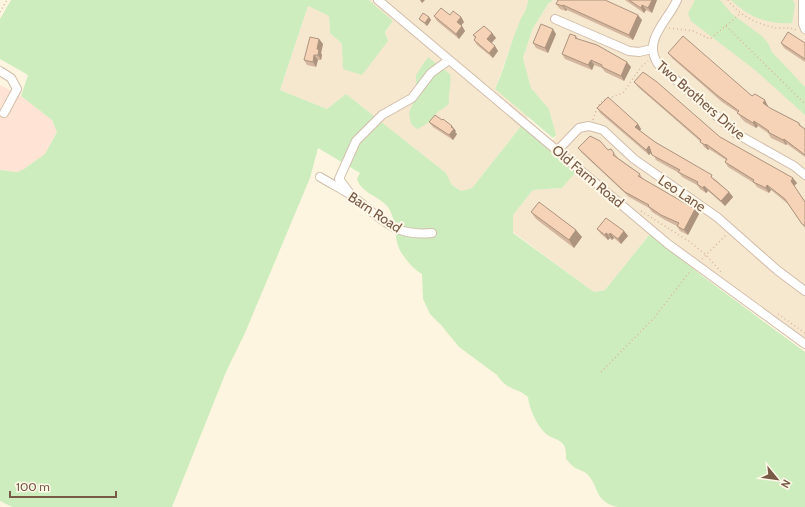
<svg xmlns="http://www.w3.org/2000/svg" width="805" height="507" viewBox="0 0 805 507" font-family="Cabin,sans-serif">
<rect width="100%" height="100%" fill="#fef5e1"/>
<path fill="#f6e7cf" d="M369,0H528V5L519,23L495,89L528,117L472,188L461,191L452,185L446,173L346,94L327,109L280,90L308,6L329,16L330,33L342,44L385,33L393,21Z
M553,0H805V338L710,272L675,244L552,141L556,136L549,109L531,88L523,58L533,28L548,4Z
M576,172L650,234L605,290L594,292L513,232V215L533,190L562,188Z"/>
<path fill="#ffe3d4" d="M0,85L21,96L52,120L57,132L45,154L24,169L17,172L0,170Z"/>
<path fill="#ceedbe" d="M11,0H369L393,21L385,32L388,41L362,75L343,69L342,44L330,33L329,16L308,6L280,90L327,109L346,94L446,173L452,185L461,191L472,188L521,126L576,172L562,188L533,190L513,215V233L594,292L605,290L650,234L701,275L805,352V507H617C593,500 601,489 587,474C584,471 579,470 575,468C572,466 569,462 566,459C567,437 557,443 545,433C536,424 529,408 528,397C517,387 507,391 497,375L459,347L441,325L430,314L423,299L422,274C413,269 402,256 398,246C394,233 396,219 388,207C379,196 361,193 357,179L360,173L318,148L310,178L245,333L226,372L172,507H12L0,501V170L17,172L24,169L45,154L57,132L52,120L21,96L28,75L0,59V19Z
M528,0H553L548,4L533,28L523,58L531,88L549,109L556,135L553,138L495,89C505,67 510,45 519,23C522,15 528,9 528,0Z
M695,0H720L732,14L762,36L768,43L772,52L805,87V115L755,70L691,21L688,13Z
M731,0H793L795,5L792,23C768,25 749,17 731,0Z
M428,57L450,74C452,83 448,93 449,103C445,109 440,109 436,114C428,122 428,124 417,129L411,124L409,113L416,95V75Z"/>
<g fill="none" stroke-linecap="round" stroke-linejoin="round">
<defs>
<path id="minor" d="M378,0L668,244L805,344
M677,0C668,21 642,40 658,64L737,134L794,166L805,175
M803,0V24L805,29
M555,19L629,51L639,52L652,49
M0,71L11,78L17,89L4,113
M557,151L579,128L589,126L603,130L634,159L717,217L777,270L805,291
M320,177C331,184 343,189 352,196C381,218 393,237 432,233
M351,195L339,179L356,141L382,115L412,98L431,73L449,60"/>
</defs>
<use href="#minor" stroke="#d2beaa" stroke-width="10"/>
<path stroke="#dbb799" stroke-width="1.5" stroke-dasharray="1 3" stroke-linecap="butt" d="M728,0C738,15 759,25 777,28C785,29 790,26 798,31
M0,12L7,0
M726,26L805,104
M669,28L693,31L710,39L741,13
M593,120C600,96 603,101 623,93L641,67L648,61
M641,211L690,242L706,255L722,273
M702,259L726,235
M778,314L805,333
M601,372L654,318L691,270"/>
<use href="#minor" stroke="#fff" stroke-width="8"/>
</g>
<path fill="#d4b59d" d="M558,0L642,20L633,40L567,10L566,11L560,9L556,4Z
M625,0H657L652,13L646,10L644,13Z
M434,16L461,17L464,22L461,25L465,31L459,39L437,21Z
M429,17L431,20L427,26L421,21L419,19Z
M492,33L496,38L492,43L498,51L493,58L477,45L474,40L475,38L473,35Z
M556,34L548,53L536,48L533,43Z
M576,36L578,39L631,67L624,81L605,72L602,68L594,65L592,70L565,59L562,54Z
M319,39L323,44L321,53L322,55L321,60H318L316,67L307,65L304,60Z
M781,43H805V62L784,48Z
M668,53L752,96L768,106L767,107L770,108L799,123L802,127L805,129V157L787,144L786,145L771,138L768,133L758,126L756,128L745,122L741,118L737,112L722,102L672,58Z
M634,82L720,137L797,183L794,186L805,202V228L788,204L771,190L769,193L757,187L754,183L728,167L725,162L726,160L709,149L708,150L704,147L701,142L638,87Z
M597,108L638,124L641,129L640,131L655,142L716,180L729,192L733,197L725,206L708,191L706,193L700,189L697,185L682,177L679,173L656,160L652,152L649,155L600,113Z
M429,122L456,131L455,132L457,134L453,140L433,127Z
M578,148L608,150L614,153L618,158L640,174L643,179L699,214L688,235L680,231L677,226L665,220L652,212L649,208L629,197L582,153Z
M531,212L576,230L582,237L574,248L536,219Z
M597,229L624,231L628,236L621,244L614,238L612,240L610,238L608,240L601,234Z"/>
<path fill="#ac947f" d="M420,0H425L422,3Z
M652,0H657L652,13L648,8Z
M563,5L567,10L566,11L563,6Z
M642,5L646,10L644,13L641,8Z
M638,15L642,20L633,40L629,35Z
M429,17L431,20L427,26L425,23Z
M461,17L464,22L460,27L457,22Z
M462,26L465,31L459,39L456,34Z
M553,29L556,34L548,53L545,48Z
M492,33L496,38L490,44L487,39Z
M319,39L323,44L321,53L322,55L321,60L318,55L317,49Z
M495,46L498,51L493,58L489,53Z
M314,55L318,60L316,67L313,62Z
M591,60L594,65L592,70L588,65Z
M627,62L631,67L624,81L621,76Z
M765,100L768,106L766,108L763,103Z
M754,121L758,126L756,128L753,123Z
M638,124L641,129L639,132L635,127Z
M452,126L456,131L455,132L457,134L453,140L449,135Z
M784,139L787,144L786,145L783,140Z
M706,144L709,149L708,150L705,145Z
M649,146L653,151L649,155L646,150Z
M793,178L797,183L794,186L791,181Z
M767,185L771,190L769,193L766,188Z
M704,186L708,191L706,193L703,188Z
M729,192L733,197L725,206L721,201Z
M695,209L699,214L688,235L684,230Z
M576,230L582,237L574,248L569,240Z
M624,231L628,236L621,244L618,239Z
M606,233L610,238L608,240L605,235Z
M610,233L614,238L612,240L609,235Z"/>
<path fill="#f6d3b6" stroke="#ac947f" d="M558,0H605L638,15L629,35L563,5V6L556,4Z
M629,0H652L648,8L642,5L641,8Z
M441,8L450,15L453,11L461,17L457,22L462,26L456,34L434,16Z
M423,13L429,17L425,23L419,19Z
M541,24L553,29L545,48L533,43Z
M484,26L492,33L487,39L495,46L489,53L474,40L476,37L473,35Z
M788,32L805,43V59L781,43Z
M570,34L576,36L575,38L597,45L627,62L621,76L602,67V65L591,60L588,65L562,54Z
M683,36L752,96L755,94L765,100L763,103L770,108L799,123V125L805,129V155L784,139L783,140L768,132L769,131L754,121L753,123L742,116L737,113L739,111L718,96L668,53Z
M310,37L319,39L317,49L319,50L318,55H314L313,62L304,60Z
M643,72L657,82L720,137L793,178L791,181L805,202V226L802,224L785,199L767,185L766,188L753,182L754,180L725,162L727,159L706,144L705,145L700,142L701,140L634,82Z
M608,97L638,124L635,127L655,142L712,175L711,177L729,192L721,201L704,186L703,188L697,184L698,182L678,172L680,170L652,155L649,146L646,150L597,108Z
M435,115L442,120L443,119L452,126L451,127L454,129L449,135L429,122Z
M590,136L600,141L608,150L611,149L614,153L613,155L640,174L638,176L695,209L684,230L677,226L679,223L661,215L648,206L649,205L625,192L578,148Z
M539,202L576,230L569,240L531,212Z
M606,218L624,231L618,239L610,233L609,235L606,233L605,235L597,229Z"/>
<g text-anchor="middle" stroke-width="4" stroke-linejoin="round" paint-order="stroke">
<g font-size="14" fill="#785a46" stroke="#fff8e9">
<text transform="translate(701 100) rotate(41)" y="5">Two Brothers Drive</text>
<text transform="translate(588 176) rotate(40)" y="5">Old Farm Road</text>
<text transform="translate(682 193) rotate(34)" y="5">Leo Lane</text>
<text transform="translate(375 212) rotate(34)" y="5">Barn Road</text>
</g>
</g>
<g transform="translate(777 479) rotate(119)" stroke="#fff8e9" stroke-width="3" paint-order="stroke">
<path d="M0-3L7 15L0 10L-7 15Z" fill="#785a46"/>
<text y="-6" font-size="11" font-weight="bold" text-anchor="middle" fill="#785a46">N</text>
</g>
<path d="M10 491v6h106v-6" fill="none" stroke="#785a46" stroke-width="2"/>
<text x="16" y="491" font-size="12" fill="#785a46" stroke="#fff8e9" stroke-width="3" paint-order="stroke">100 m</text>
</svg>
